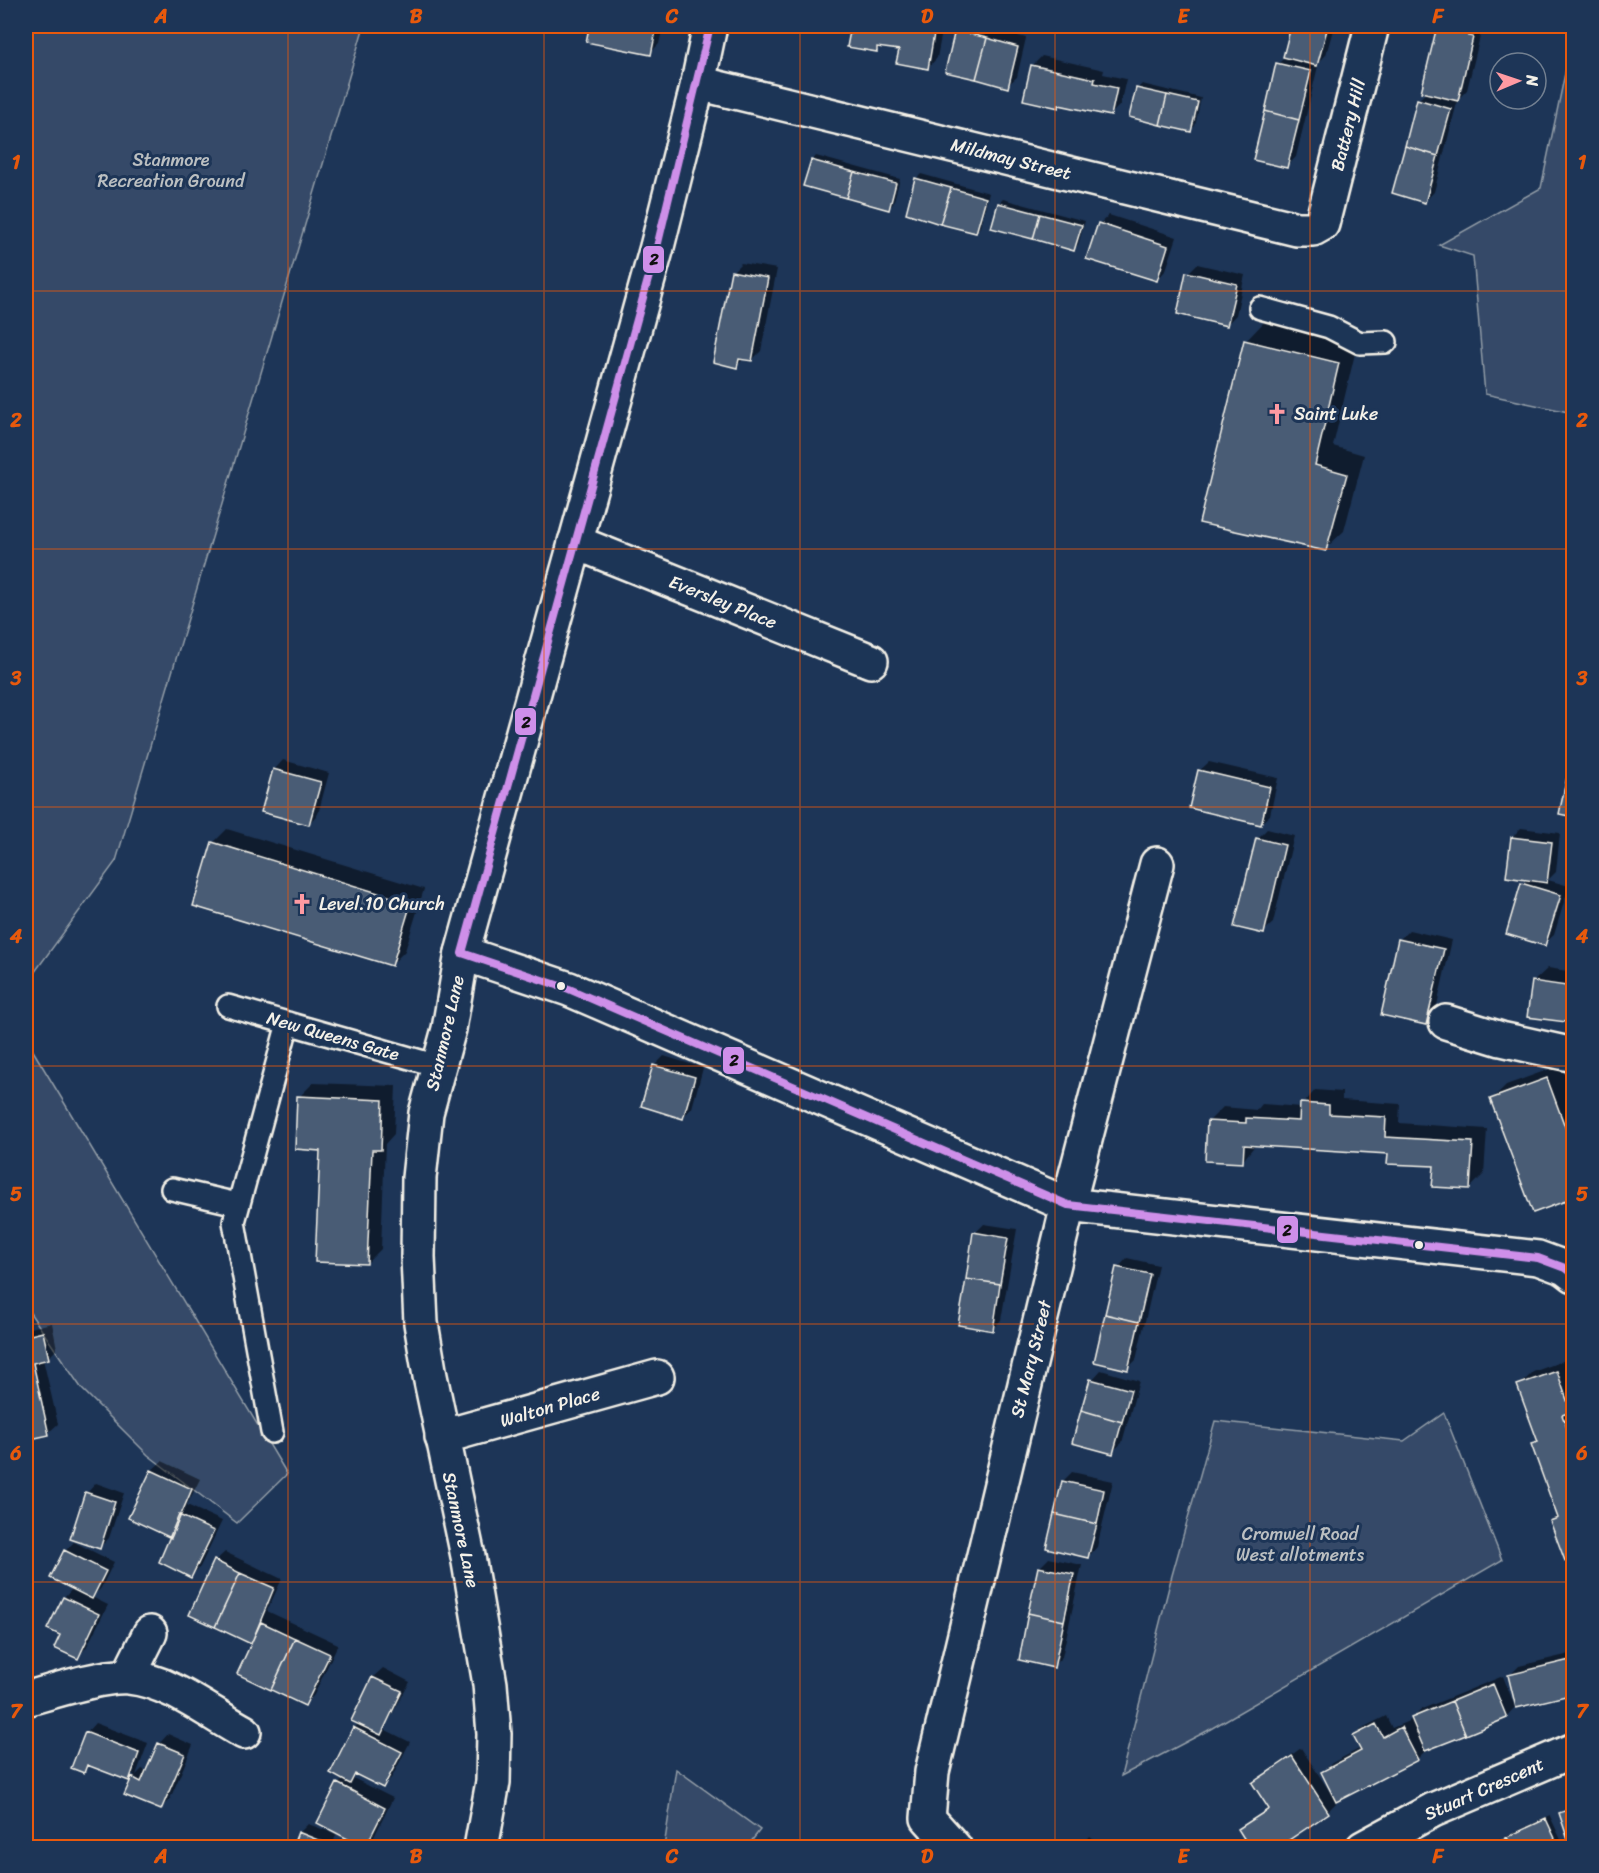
<svg xmlns="http://www.w3.org/2000/svg" width="1599" height="1873" viewBox="0 0 1599 1873" font-family="Sriracha,sans-serif">
<rect width="100%" height="100%" fill="#1d3557"/>
<filter id="ink" filterUnits="userSpaceOnUse"><feTurbulence type="fractalNoise" baseFrequency=".0167" numOctaves="2"/><feDisplacementMap in="SourceGraphic" scale="12" xChannelSelector="R" yChannelSelector="G"/><feConvolveMatrix kernelMatrix="1 2 1 2 8 2 1 2 1" color-interpolation-filters="sRGB"/></filter>
<g filter="url(#ink)">
<path fill="#354a67" stroke="#949ea8" stroke-width="1.5" d="M26,26H364L116,861L26,984Z
M1573,35V413L1485,394L1473,256L1439,245L1541,188Z
M26,1039L287,1474L237,1523L148,1455L82,1389L26,1307Z
M1444,1413L1502,1560L1207,1731L1121,1776L1171,1579L1215,1421L1404,1441Z
M676,1769L760,1830L747,1847H664Z"/>
<path fill="#0007" d="M594,26H663L659,44L650,53L591,29Z
M853,26H943L937,58L928,68L900,49L881,46L876,51L849,45Z
M962,26H980L1026,38L1017,77L1007,86L956,31Z
M1292,26H1334L1326,55L1319,62L1296,157L1287,166L1278,64L1284,58Z
M1439,26H1477L1482,28L1467,90L1458,99L1434,192L1425,201L1418,100L1427,92L1423,90Z
M1042,56L1104,70L1103,74L1126,79L1120,105L1111,114L1061,104L1058,107L1032,66Z
M1142,84L1201,98L1195,126L1190,130L1137,89Z
M816,156L900,179L893,204L889,208L812,161Z
M921,174L989,193L980,227L976,232L907,212L917,178Z
M1003,199L1085,221L1078,245L1074,249L999,203Z
M1109,215L1177,237L1166,270L1157,280L1099,224Z
M741,263L777,269L761,351L752,360L744,358L737,366L732,272Z
M1197,264L1245,275L1236,315L1227,324L1188,273Z
M1264,322L1357,345L1333,446L1364,455L1344,531L1325,549L1246,341Z
M283,760L329,773L318,814L309,823L274,770Z
M1209,762L1278,778L1270,815L1260,824L1199,771Z
M1521,828L1560,833L1556,872L1548,880L1569,886L1554,935L1544,944L1522,884L1528,879L1512,837Z
M227,829L424,889L405,951L391,965L213,843Z
M1267,829L1294,836L1273,923L1263,932L1257,839Z
M1409,930L1452,940L1435,1014L1426,1024L1400,939Z
M1548,968L1574,972V1022L1533,982Z
M664,1056L703,1068L692,1108L683,1117L654,1066Z
M1561,1065L1574,1100V1196L1492,1099L1506,1085Z
M313,1083L396,1086L394,1134L385,1144L381,1249L367,1263L299,1097Z
M1315,1090L1342,1092V1100L1400,1104L1399,1123L1487,1129L1484,1174L1470,1188L1435,1165L1389,1152L1256,1144L1242,1162L1209,1121L1223,1107L1257,1110L1262,1104L1301,1107Z
M984,1224L1017,1229L1001,1320L992,1330L975,1233Z
M1127,1258L1158,1265L1136,1360L1127,1369L1118,1268Z
M52,1323L57,1349L48,1358L43,1359L58,1424L48,1433L26,1439V1329Z
M1571,1358L1574,1366V1557L1552,1521L1558,1515L1533,1445L1538,1439L1519,1386L1533,1372Z
M1101,1370L1139,1381L1122,1443L1112,1452L1092,1380Z
M162,1461L200,1479L187,1505L222,1521L200,1567L191,1576L173,1537L130,1517L152,1470Z
M1072,1472L1113,1481L1097,1547L1088,1557L1063,1481Z
M96,1483L124,1493L109,1538L100,1547L87,1493Z
M74,1542L114,1562L101,1588L92,1597L108,1605L86,1648L77,1657L62,1634L64,1598L73,1588L65,1551Z
M225,1552L282,1579L267,1611L338,1644L314,1695L305,1704L253,1643L215,1561Z
M1049,1558L1082,1565L1062,1657L1053,1666L1040,1567Z
M1574,1653V1693L1510,1675L1519,1666Z
M383,1668L410,1682L384,1729L410,1742L392,1777L383,1786L358,1774L353,1778L393,1798L374,1837L365,1846L338,1784L344,1779L354,1728L359,1723L353,1720L373,1677Z
M1503,1676L1515,1707L1506,1717L1426,1750L1417,1759L1336,1800L1337,1802L1328,1811L1240,1830L1270,1807L1254,1783L1301,1748L1334,1798L1323,1772L1332,1763L1361,1748L1355,1736L1364,1727L1386,1716L1392,1728L1411,1720L1422,1709Z
M95,1723L148,1743L136,1775L142,1769L147,1771L159,1744L168,1734L193,1745L170,1799L161,1808L126,1794L135,1773L128,1779L90,1765L84,1772L86,1733Z
M1574,1803V1843L1561,1813Z
M1550,1816L1562,1842L1555,1848H1480Z
M308,1824L336,1834L332,1848H294L299,1833Z
M1090,1836L1105,1848H1080Z"/>
<path fill="#485b74" stroke="#f4f1e8" stroke-width="1.5" d="M598,26H657L651,55L586,42L589,28L598,30Z
M851,26L935,28L928,69L896,63L899,50L877,47V52L847,47Z
M1291,26H1328L1317,66L1283,57Z
M1437,26H1471L1468,36L1473,37L1458,101L1421,92Z
M955,30L987,38L976,79L945,72Z
M987,38L1018,47L1008,88L976,79Z
M1276,63L1311,71L1299,120L1265,111Z
M1031,65L1095,79L1094,83L1117,88L1111,116L1059,105V108L1023,100Z
M1136,88L1167,95L1160,125L1129,117Z
M1167,95L1198,102L1191,132L1160,125Z
M1417,99L1451,109L1438,156L1405,146Z
M1265,111L1299,120L1287,168L1253,160Z
M1405,146L1438,156L1425,203L1392,193Z
M811,160L854,172L846,198L803,186Z
M854,172L896,183L889,210L846,198Z
M915,178L951,188L940,224L906,213Z
M951,188L986,198L976,233L940,224Z
M998,203L1040,214L1033,239L991,228Z
M1040,214L1082,225L1074,251L1033,239Z
M1098,223L1168,246L1157,281L1086,259Z
M731,271L768,278L752,361L739,359L737,368L713,362Z
M1186,272L1237,284L1227,326L1177,314Z
M1244,340L1339,363L1315,465L1347,474L1326,551L1199,523Z
M1571,758L1574,759V817L1559,814Z
M273,769L321,782L309,825L261,812Z
M1198,770L1270,787L1261,825L1189,808Z
M1511,837L1552,842L1547,883L1506,877Z
M1256,838L1285,845L1264,934L1234,927Z
M212,842L411,903L392,966L193,906Z
M1521,883L1561,895L1545,946L1506,934Z
M1398,939L1444,949L1426,1025L1381,1015Z
M1568,976L1574,977V1023L1527,1017L1532,981L1566,986Z
M653,1065L695,1077L683,1119L641,1106Z
M1547,1078L1574,1151V1198L1533,1213L1490,1099Z
M297,1096L383,1100L381,1150H372L367,1264L315,1262L320,1151L295,1149Z
M1300,1103L1329,1105V1114L1386,1117L1385,1137L1473,1142L1470,1189L1432,1187L1434,1166L1387,1164L1388,1154L1244,1145L1243,1163L1205,1161L1207,1121L1246,1123V1118L1299,1121Z
M973,1232L1008,1238L1000,1284L966,1279Z
M1116,1267L1150,1274L1139,1322L1105,1314Z
M966,1279L1000,1284L993,1331L958,1325Z
M1105,1314L1139,1322L1128,1370L1094,1362Z
M43,1332L49,1359L33,1363L49,1435L26,1440V1336Z
M1557,1371L1571,1412L1562,1415L1574,1447V1559L1565,1561L1550,1521L1558,1518L1531,1444L1538,1442L1517,1385Z
M1090,1379L1131,1390L1122,1422L1081,1410Z
M1081,1410L1122,1422L1113,1454L1072,1443Z
M151,1470L192,1489L171,1538L128,1518Z
M1062,1481L1104,1490L1097,1524L1054,1514Z
M85,1492L115,1502L100,1549L70,1539Z
M1054,1514L1097,1524L1088,1558L1046,1548Z
M179,1515L214,1531L191,1578L159,1562Z
M64,1550L106,1571L92,1599L50,1578Z
M214,1560L240,1573L215,1627L189,1615Z
M1038,1567L1074,1574L1064,1621L1028,1613Z
M240,1573L274,1588L251,1644L215,1627Z
M63,1597L99,1614L78,1659L54,1648L60,1635L47,1629Z
M1028,1613L1064,1621L1054,1668L1019,1660Z
M261,1622L295,1638L271,1690L237,1674Z
M295,1638L330,1654L305,1706L271,1690Z
M1574,1659V1694L1516,1708L1508,1675Z
M372,1677L402,1691L381,1735L351,1721Z
M1493,1684L1507,1718L1466,1735L1452,1701Z
M1452,1701L1466,1735L1425,1751L1411,1718Z
M1376,1724L1383,1737L1401,1727L1418,1760L1336,1802L1321,1772L1361,1751L1353,1736Z
M353,1727L402,1752L383,1788L355,1774L350,1784L330,1773Z
M85,1732L139,1753L129,1781L87,1765L84,1773L71,1768Z
M158,1743L185,1754L161,1810L124,1795L132,1777L141,1782Z
M1292,1756L1329,1813L1277,1848H1250L1238,1829L1269,1809L1252,1783Z
M337,1783L385,1808L365,1848L317,1823Z
M1574,1808V1844L1570,1846L1559,1813Z
M1546,1819L1559,1847L1512,1848L1507,1837Z
M298,1832L328,1844L327,1848H292Z
M1507,1837L1512,1848H1483Z"/>
<g fill="none" stroke-linecap="round" stroke-linejoin="round">
<defs>
<path id="lane" d="M1260,308L1329,327L1360,343L1386,342
M228,1006L438,1066
M172,1189L237,1204
M272,1432L234,1222L288,1023"/>
<path id="street" d="M698,83L1297,229H1313L1322,224L1372,26
M575,542L871,661
M462,953L569,989L1068,1205L1538,1258L1565,1268L1574,1275
M1446,1022L1501,1039L1574,1055
M442,1437L657,1377
M128,1677L150,1633
M26,1699C50,1692 105,1674 129,1677C170,1681 209,1713 244,1732
M955,1848L928,1818L932,1772L1068,1205L1157,864
M1363,1848L1433,1810L1574,1750"/>
<path id="secondary" d="M481,1848L493,1782L494,1734L490,1684L468,1556L430,1376L421,1323L418,1257L419,1178L426,1113L449,1029L462,953L657,247L698,83L710,26"/>
</defs>
<use href="#lane" stroke="#f4f1e8" stroke-width="26"/>
<use href="#street" stroke="#f4f1e8" stroke-width="38"/>
<use href="#secondary" stroke="#f4f1e8" stroke-width="38"/>
<use href="#lane" stroke="#1d3557" stroke-width="21"/>
<use href="#street" stroke="#1d3557" stroke-width="33"/>
<use href="#secondary" stroke="#1d3557" stroke-width="33"/>
<defs>
<path id="bus-1" d="M462,953L569,989L1068,1205L1538,1258L1565,1268L1574,1275
M462,953L657,247L710,26"/>
</defs>
<use href="#bus-1" stroke="#1d3557" stroke-width="12"/>
<use href="#bus-1" stroke="#ce8fe9" stroke-width="8"/>
</g>
</g>
<path fill="none" stroke="#e8590c" stroke-width="1.5" stroke-opacity="0.55" d="M288,26V1848M544,26V1848M800,26V1848M1055,26V1848M1310,26V1848M26,291H1574M26,549H1574M26,807H1574M26,1066H1574M26,1324H1574M26,1582H1574"/>
<defs>
<symbol id="church-bare" viewBox="-9 -9 18 18"><path d="M-1.2-6h2.4v3.5h3.3v2.4h-3.3V6h-2.4V-.1h-3.3v-2.4h3.3Z" fill="#ff9aa2" stroke="#1d3557" stroke-width="2.5" paint-order="stroke"/></symbol>
</defs>
<g fill-rule="evenodd">
<use href="#church-bare" x="1262" y="399" width="30" height="30"/>
<use href="#church-bare" x="287" y="889" width="30" height="30"/>
</g>
<g fill="#f4f1e8" stroke="#1d3557" stroke-width="2">
<circle cx="561" cy="986" r="5"/>
<circle cx="1419" cy="1245" r="5"/>
</g>
<g text-anchor="middle" stroke-width="6" stroke-linejoin="round" paint-order="stroke">
<g font-size="18" fill="#f4f1e8" stroke="#1d3557">
<text transform="translate(1348 125) rotate(-76)" y="6">Battery Hill</text>
<text transform="translate(1011 159) rotate(14)" y="6">Mildmay Street</text>
<text transform="translate(723 602) rotate(22)" y="6">Eversley Place</text>
<text transform="translate(445 1033) rotate(-77)" y="6">Stanmore Lane</text>
<text transform="translate(333 1036) rotate(16)" y="6">New Queens Gate</text>
<text transform="translate(1031 1359) rotate(-76)" y="6">St Mary Street</text>
<text transform="translate(550 1407) rotate(-16)" y="6">Walton Place</text>
<text transform="translate(461 1530) rotate(78)" y="6">Stanmore Lane</text>
<text transform="translate(1484 1789) rotate(-24)" y="6">Stuart Crescent</text>
</g>
<g font-size="18" fill="#bbbfc1" stroke="#1d3557">
<text x="171" y="166">Stanmore<tspan x="171" dy="21">Recreation Ground</tspan></text>
<text x="1300" y="1540">Cromwell Road<tspan x="1300" dy="21">West allotments</tspan></text>
</g>
<g font-size="18" fill="#f4f1e8" stroke="#1d3557" text-anchor="start">
<text x="1294" y="420">Saint Luke</text>
<text x="319" y="910">Level.10 Church</text>
</g>
</g>
<g stroke="#1d3557" stroke-width="2">
<rect x="642" y="245" width="23" height="29" rx="6" fill="#ce8fe9"/>
<rect x="514" y="707" width="23" height="29" rx="6" fill="#ce8fe9"/>
<rect x="722" y="1046" width="23" height="29" rx="6" fill="#ce8fe9"/>
<rect x="1276" y="1215" width="23" height="29" rx="6" fill="#ce8fe9"/>
</g>
<g font-size="16" text-anchor="middle" font-weight="bold" fill="#111">
<text x="654" y="265">2</text>
<text x="526" y="728">2</text>
<text x="734" y="1066">2</text>
<text x="1287" y="1236">2</text>
</g>
<rect width="1599" height="1873" fill="none" stroke="#1d3557" stroke-width="66"/>
<g transform="translate(1518 81) rotate(88)"><circle r="28" fill="#1d3557" stroke="#738091" stroke-width="1.5"/>
<path d="M0-4.5L10 22L0 15L-10 22Z" fill="#ff9aa2"/>
<text y="-9" font-size="16" font-weight="bold" text-anchor="middle" fill="#f4f1e8">N</text>
</g>
<rect x="33" y="33" width="1533" height="1807" fill="none" stroke="#e8590c" stroke-width="2"/>
<g font-size="20" text-anchor="middle" font-weight="bold" fill="#e8590c">
<text x="161" y="23">A</text>
<text x="416" y="23">B</text>
<text x="672" y="23">C</text>
<text x="927" y="23">D</text>
<text x="1183" y="23">E</text>
<text x="1438" y="23">F</text>
<text x="16" y="169">1</text>
<text x="1582" y="169">1</text>
<text x="16" y="427">2</text>
<text x="1582" y="427">2</text>
<text x="16" y="685">3</text>
<text x="1582" y="685">3</text>
<text x="16" y="943">4</text>
<text x="1582" y="943">4</text>
<text x="16" y="1201">5</text>
<text x="1582" y="1201">5</text>
<text x="16" y="1460">6</text>
<text x="1582" y="1460">6</text>
<text x="16" y="1718">7</text>
<text x="1582" y="1718">7</text>
<text x="161" y="1863">A</text>
<text x="416" y="1863">B</text>
<text x="672" y="1863">C</text>
<text x="927" y="1863">D</text>
<text x="1183" y="1863">E</text>
<text x="1438" y="1863">F</text>
</g>
</svg>
